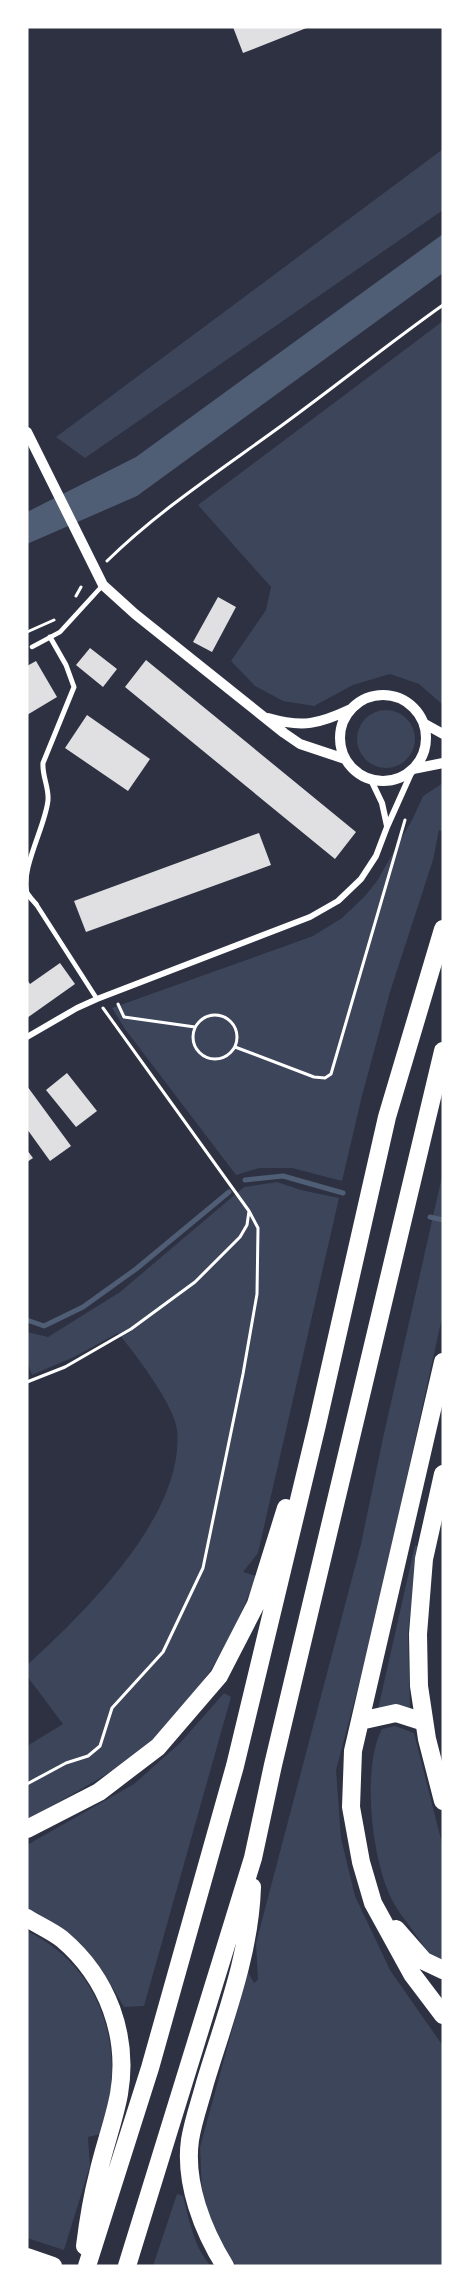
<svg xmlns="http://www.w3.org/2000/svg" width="470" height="2293" viewBox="0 0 470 2293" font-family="'Public Sans',sans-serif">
<rect width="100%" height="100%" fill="#2d3142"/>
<path fill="#3c4559" d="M443,149V210L85,458L56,437Z
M443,321V705L419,684L390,674L353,685L314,706L283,701L255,686L231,661L266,610L271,587L198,505Z
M357 739a29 29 0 1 1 58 0a29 29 0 1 1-58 0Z
M443,783V832L439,830L433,860L390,992L362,1096L342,1181L292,1168H259L236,1175L125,1029L112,1008L313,936L342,918L365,896L377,881L413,818L423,796Z
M443,1172V1313L372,1635L336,1770L341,1838L355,1896L390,1970L443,2046V2266H236L215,2233L202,2193L200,2147L248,1972L254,1983L258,1980L256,1943L361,1544L383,1438Z
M277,1182L301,1190L339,1198L258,1553L243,1572L256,1576C228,1653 185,1724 115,1769C86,1787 56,1803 27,1820V1746L63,1724L27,1676V1665C85,1612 185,1515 177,1430C175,1406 134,1352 118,1333L74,1357L32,1375L27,1362V1332L48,1337L120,1292L244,1187Z
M415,1545L419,1547L408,1632L410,1710L378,1709Z
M224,1693L231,1697L144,2006L124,2007C95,1957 81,1934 27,1909V1845L134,1784L181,1742Z
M395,1726L414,1733L443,1847V1964C431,1961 422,1943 415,1934C408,1923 398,1912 392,1900C372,1861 361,1768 382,1729Z
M27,1931C89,1961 117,2021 111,2088C110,2103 105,2119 101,2134L88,2137L90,2166L64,2250L27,2238Z
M177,2194L183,2196C189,2219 194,2248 211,2266H153Z"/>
<path fill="#4f5d75" d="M443,234V273L137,496L27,544V512L136,457Z"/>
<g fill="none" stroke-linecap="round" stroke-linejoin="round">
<path stroke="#4f5d75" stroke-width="5" d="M245,1180L283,1176L343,1193
M430,1217L443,1220
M27,1320L44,1326L83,1307L136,1269L229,1192"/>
</g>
<path fill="#e0e0e3" d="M233,27H309L243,53Z
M218,597L236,607L212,652L193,642Z
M90,648L117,669L103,687L76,665Z
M146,660L356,832L335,859L125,687Z
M36,661L57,697L27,715V666Z
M87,715L150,759L128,791L65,748Z
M259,833L271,865L86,932L74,901Z
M60,963L75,984L27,1018V980L30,984Z
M67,1073L97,1111L76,1127L46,1090Z
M27,1086L71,1146L50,1161L27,1129Z
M27,1150L33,1158L27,1162Z"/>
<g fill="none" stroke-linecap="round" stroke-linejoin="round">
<path stroke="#fff" stroke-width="3" d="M107,561C159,510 222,469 281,426C336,386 388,344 443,305
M76,596L81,587
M27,632L54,620
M118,1004L124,1017L195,1027
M193 1037a22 22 0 1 1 44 0a22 22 0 1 1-44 0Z
M235,1047L314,1077L325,1078L331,1074L405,820
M27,1382L65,1367L131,1329L195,1282L240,1237L247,1225L249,1211L103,1008
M27,1784L66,1763L88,1756L100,1746L112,1708L163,1652L203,1568L243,1374L257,1294L258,1228L249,1211"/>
<path stroke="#fff" stroke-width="4.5" d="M32,647L60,632L103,585
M36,904L97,999"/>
<path stroke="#fff" stroke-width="5" d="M36,904C33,901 29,896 27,893C20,869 46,825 48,800C49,787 42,776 43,763L74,687L66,665L50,637"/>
<path stroke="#fff" stroke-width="6" d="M371,780L382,803L387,826
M27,1037L77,1008L97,999L310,917L338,901L361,879L376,856L387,827L413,769"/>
<path stroke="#fff" stroke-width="10" d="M27,432L103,585L135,614L284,733L300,744L345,759
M340 738a43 43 0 1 1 86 0a43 43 0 1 1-86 0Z
M268,718C303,728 319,724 351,709
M425,724L443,734
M413,769L443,763"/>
<path stroke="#fff" stroke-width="18" d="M443,1362L353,1751L351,1807L361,1862L373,1903L412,1974L443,2015
M443,1474L424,1559L418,1634L419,1686L427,1739L443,1801
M360,1721L396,1713L424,1722
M27,1829L99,1792L158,1747L219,1676L256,1604L286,1508
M27,1918C38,1925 52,1931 62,1939C108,1978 129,2036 119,2094C114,2121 104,2147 98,2174C92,2197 88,2222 85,2246
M396,1929L424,1961L443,1970
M27,2257L53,2266
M87,2266L150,2068L235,1766L317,1425L387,1117L443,929
M127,2266L253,1858L273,1765L443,1051
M225,2266C203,2231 184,2183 190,2140C193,2121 200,2102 205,2083C224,2020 250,1954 252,1887"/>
</g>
<rect width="470" height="2293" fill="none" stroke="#ffffff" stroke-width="57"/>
</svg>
